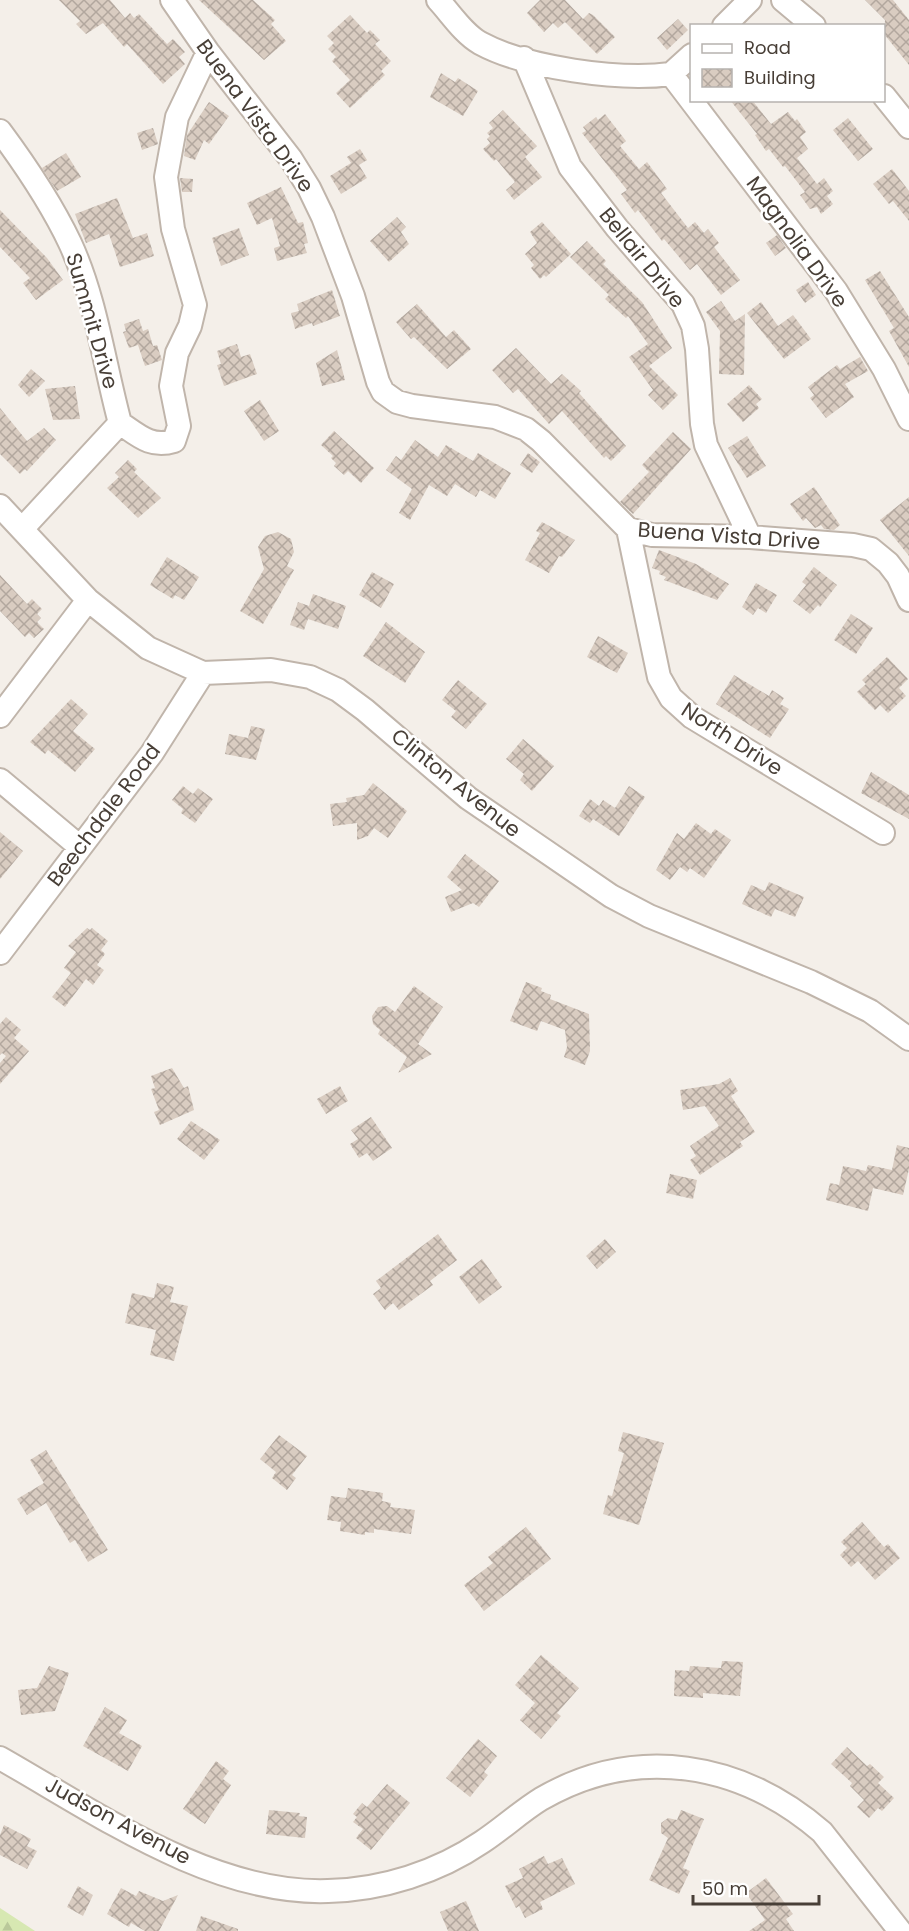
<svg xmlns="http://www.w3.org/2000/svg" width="909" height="1931" viewBox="0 0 909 1931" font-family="Poppins,sans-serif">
<defs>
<pattern id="forest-firs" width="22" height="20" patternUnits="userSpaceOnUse" patternTransform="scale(1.5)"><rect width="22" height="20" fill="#d7e8b2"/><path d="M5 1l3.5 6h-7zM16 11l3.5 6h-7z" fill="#bac89a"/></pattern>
<pattern id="building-cross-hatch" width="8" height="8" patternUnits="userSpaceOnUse" patternTransform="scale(1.5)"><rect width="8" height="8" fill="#d9ccc1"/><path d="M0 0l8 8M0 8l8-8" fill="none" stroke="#b2a79e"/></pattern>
</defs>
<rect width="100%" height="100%" fill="#f4efe9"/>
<path fill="url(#forest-firs)" d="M0,1908L35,1931H0Z"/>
<path fill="url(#building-cross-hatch)" d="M59,0H110L125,18L130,13L134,18L139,14L167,44L173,39L185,52L179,57L185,64L163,84L127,44L124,47L103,23L86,34L76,24L80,21Z
M199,0H253L275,20L271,24L286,41L264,60Z
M540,0H565L583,19L589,13L593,15L615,37L597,54L565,22L558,28L553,23L544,32L527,13Z
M865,0H893L909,20V65L884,34L885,20Z
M350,15L367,33L370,30L380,40L375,44L391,61L381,71L385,75L350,108L336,93L350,80L332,61L336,57L328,49L334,43L327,36Z
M678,19L688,30L667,50L657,38Z
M441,73L455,82L458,78L478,91L463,116L430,97Z
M730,100H752L771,124L788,112L795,121L797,119L806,132L800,137L808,149L797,158L817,184L824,178L833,191L827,196L833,204L821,214L817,207L810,209L800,195L805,192L785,166L783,167L769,149L766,151L755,135L757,134Z
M209,102L229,116L209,144L204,140L195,160L184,156L187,135Z
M503,110L537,146L525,157L542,177L514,200L506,190L515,182L496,159L494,161L483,149L490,143L487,139L490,136L487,133L493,128L489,123Z
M605,114L626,141L620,146L639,169L647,162L667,189L661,193L688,228L695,222L704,233L708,229L719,243L714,247L740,280L721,295L697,264L690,270L664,239L662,241L638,210L635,213L621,194L627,190L582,133L586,131L583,127L596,117L598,120Z
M848,118L873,149L858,161L833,130Z
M153,128L158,144L142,150L137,133Z
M360,149L367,160L359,165L367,178L341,194L330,176L351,163L347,157Z
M66,153L81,177L57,191L42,168Z
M892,169L909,191V221L893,201L889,204L873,184Z
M180,178L193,179L192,192H182Z
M281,187L298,223L303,222L308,243L304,244L307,253L277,261L274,248L280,246L272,218L257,225L247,203Z
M117,198L133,238L147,233L154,256L120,267L109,234L86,243L75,214Z
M0,210L47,258L63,280L36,300L23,283L30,278L0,247Z
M397,217L406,227L401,232L409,244L389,262L370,241Z
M542,222L571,254L546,277L544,275L540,279L531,268L534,265L525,254L537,243L530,232Z
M239,228L249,255L221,266L212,238Z
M777,235L786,248L775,256L766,243Z
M587,241L606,261L603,264L642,302L672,348L649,366L678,395L663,410L648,395L653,390L629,357L648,344L628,316L626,318L605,299L609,295L570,257Z
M880,271L909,317V367L889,331L894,328L865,280Z
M808,282L816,295L805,303L796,290Z
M332,290L340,316L313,326L312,323L295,329L291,313L299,311L297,304Z
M721,301L735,321L745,314L744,375L719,374L720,331L706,312Z
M761,302L778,326L793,315L811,339L784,359L747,313Z
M417,304L446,337L454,330L471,349L447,369L414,337L411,339L396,322Z
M139,319L143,331L148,329L153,346L157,345L162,360L145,366L138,345L129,348L123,332L126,331L124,324Z
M237,344L241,357L250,354L257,374L224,386L217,365L221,364L217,351Z
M516,348L551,384L562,374L581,391L579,393L626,446L611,461L606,456L604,458L562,411L549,424L518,389L513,393L492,370Z
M337,350L345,380L322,386L316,363Z
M860,357L868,371L845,384L854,397L826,418L810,398L814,395L808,387L837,365L840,369Z
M31,369L45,381L29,397L18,385Z
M749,385L762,399L756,404L759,408L743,422L727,404Z
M75,386L80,419L53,420L45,389Z
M260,400L279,431L264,441L244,411Z
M0,408L27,441L44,428L56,440L27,471L25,469L20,474L0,454Z
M334,431L374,468L361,483L348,471L344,475L334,466L336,463L331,458L333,456L321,445Z
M673,432L691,449L633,514L620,502L649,472L642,465Z
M747,436L766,466L747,478L728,448Z
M415,440L438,457L446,445L473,461L478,453L511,473L495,499L480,490L476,497L455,484L447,496L429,485L410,520L399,513L412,489L386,470L396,456L401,460Z
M528,453L540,462L532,473L520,465Z
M128,460L137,469L134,472L161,498L138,518L107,488L119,477L115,473Z
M814,487L840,525L834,530L824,529L821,525L815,528L806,518L803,521L790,504Z
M909,497V556L880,520Z
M542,522L575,540L562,557L559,556L549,573L525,560L540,533L536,531Z
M278,532L291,539L294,552L287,566L294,570L263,624L240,611L264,569L258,547L265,536Z
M659,550L696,564L729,584L717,600L664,580L666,577L659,574L660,571L652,568Z
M167,557L199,577L184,600L175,595L173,599L150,585Z
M814,567L837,585L820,607L818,605L810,614L793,601L806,585L802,582Z
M372,572L394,584L381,608L359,595Z
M0,575L27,604L32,599L42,609L37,614L41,618L37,622L44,629L34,638L29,633L25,637L0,611Z
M756,583L777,595L766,613L758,608L753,615L742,607Z
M313,594L346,606L338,629L308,619L304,630L290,625L298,602L309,606Z
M851,614L873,628L856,654L834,640Z
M386,622L425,652L405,683L363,656Z
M598,636L628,653L617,673L587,657Z
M887,657L908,679L899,688L906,696L888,713L880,705L875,710L857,692L866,684L862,680Z
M734,675L769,696L772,690L784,698L780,704L789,709L770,738L716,704Z
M458,680L487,704L466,729L451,717L456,711L442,700Z
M71,699L88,714L73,731L95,749L75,772L48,750L45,754L30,742Z
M251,726L265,729L256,760L225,754L229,734L248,738Z
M523,739L554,766L532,791L520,780L524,774L506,759Z
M871,772L909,795V819L861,793Z
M373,783L407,811L388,838L374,828L368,836L357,840V823L333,826L330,804L347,802L346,798L364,795Z
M183,786L193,794L198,788L213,799L195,823L181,813L183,809L172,800Z
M629,786L645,797L619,836L593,819L590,823L579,816L590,799L599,806L603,800L615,808Z
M696,823L711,834L715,829L731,840L704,878L690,868L687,872L680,867L670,880L656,870L677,833L684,839Z
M0,832L23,851L0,879Z
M465,854L499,881L479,907L473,903L451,912L445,897L462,890L447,877Z
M769,882L804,897L795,917L775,909L771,917L742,904L751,885L765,891Z
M87,928L90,930L92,928L108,941L101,950L105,954L97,965L104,970L93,985L86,979L65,1007L52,997L71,973L64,968L76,952L68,946Z
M526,982L542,988L541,991L551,995L550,999L589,1014L590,1051L585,1065L564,1057L567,1047L565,1030L541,1021L537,1031L510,1021Z
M414,986L443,1007L418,1044L432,1054L398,1073L407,1057L378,1034L380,1030L373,1024L372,1016L378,1007L387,1006L395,1012Z
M6,1017L21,1030L14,1038L29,1051L0,1084V1063L6,1056L2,1053L0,1055V1024Z
M172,1068L184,1088L188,1086L194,1110L160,1125L154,1112L159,1110L151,1089L155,1088L151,1076Z
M730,1078L738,1091L731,1096L755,1132L740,1142L743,1146L700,1175L690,1160L696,1156L690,1146L719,1126L705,1106L683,1110L680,1090L719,1084Z
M340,1086L348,1101L326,1114L317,1099Z
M371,1117L392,1148L373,1161L367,1153L359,1158L350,1144L358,1139L351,1130Z
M191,1121L220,1140L204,1160L177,1139Z
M897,1145L909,1148V1169L903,1195L873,1188L868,1211L826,1200L830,1183L839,1185L843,1166L866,1171L868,1165L892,1170Z
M670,1174L697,1180L693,1199L666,1193Z
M438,1234L457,1260L430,1281L433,1285L399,1310L393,1303L385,1310L373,1294L381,1288L376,1281Z
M605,1239L616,1252L597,1269L586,1256Z
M482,1259L502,1287L479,1304L459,1277Z
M157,1283L174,1287L170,1302L188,1306L174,1361L150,1355L156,1330L125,1323L132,1293L154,1298Z
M623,1432L664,1443L639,1525L603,1514L608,1495L612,1496L624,1453L618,1451Z
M279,1435L307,1456L292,1475L296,1478L287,1490L272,1478L276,1472L260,1459Z
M46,1450L108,1550L88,1562L75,1540L70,1543L46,1503L27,1515L17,1499L44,1483L30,1460Z
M348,1488L383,1493L382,1501L391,1503L390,1507L415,1510L411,1534L374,1529V1533L365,1532V1535L340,1531L341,1522L327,1520L331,1496L346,1498Z
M862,1522L884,1547L888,1544L900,1558L875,1580L858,1561L851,1567L840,1555L847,1548L841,1542Z
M526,1527L551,1559L484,1611L464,1585L493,1563L488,1557Z
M541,1655L579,1688L557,1713L561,1716L541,1739L520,1720L535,1703L515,1685Z
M722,1661L743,1662L740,1696L703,1693V1698L674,1696L675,1670L689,1671L690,1666L721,1668Z
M49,1666L69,1673L55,1711L21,1715L18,1690L37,1688Z
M105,1707L127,1720L119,1733L142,1746L128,1771L83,1746Z
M478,1739L497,1756L484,1772L488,1775L470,1797L446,1778Z
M847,1747L867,1766L870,1764L884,1777L878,1783L894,1798L882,1811L878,1808L869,1818L857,1807L864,1800L850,1786L852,1783L831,1764Z
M216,1761L229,1771L223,1779L231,1785L205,1824L183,1809Z
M387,1784L410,1803L371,1850L356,1838L363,1829L353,1822L357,1817L353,1814L362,1803L367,1807Z
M269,1810L300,1813L299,1816L307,1817L305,1838L266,1834Z
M681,1810L704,1819L683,1868L690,1871L679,1894L649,1880L668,1838L661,1833V1823L668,1818L677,1820Z
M4,1825L31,1839L27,1846L37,1851L27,1869L0,1855V1835Z
M544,1856L548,1864L562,1858L575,1884L540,1902L543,1909L525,1918L519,1906L516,1908L505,1886L523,1878L519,1869Z
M766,1878L793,1914L786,1919L794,1931H749L765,1920L746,1893Z
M78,1886L93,1895L83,1916L67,1907Z
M121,1888L136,1896L139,1891L163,1901L178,1895L159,1931H145L131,1923L129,1927L107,1914Z
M466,1901L479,1931H448L440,1912Z
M201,1916L238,1929V1931H196Z"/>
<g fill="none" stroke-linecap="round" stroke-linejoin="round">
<defs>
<path id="minor" d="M172,0L208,52L291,159L309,188L323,217L353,296L378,382L383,392L397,402L412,406L495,417L526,429L541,441L628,529L652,535L750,537L853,545L871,549L888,563L898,576L909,600
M438,0C451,14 463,33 480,43C526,68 620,81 671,74
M783,0L814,26
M724,26L750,0
M524,58L570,167L617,228L683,304L693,326L697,349L702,424L706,445L750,537
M671,74L836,291L884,369L909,419
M671,74L692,55
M884,96L909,127
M0,131C26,166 51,203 70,243C96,299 104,364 120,423
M120,423C139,436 151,448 174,441L179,426L171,386L177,353L190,326L195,305L173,229L166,177L177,117L208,52
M0,506L88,600L148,648L203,673L271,670L310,677L338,690L365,710L468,798L611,896L649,916L811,982L870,1011L909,1039
M22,529L120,423
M628,529L659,677L671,698L692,717L883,833
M0,716L88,600
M0,780L80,847
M0,953L152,753L203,673
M0,1758C97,1813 212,1895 328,1891C382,1890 438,1872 482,1842C502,1829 520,1812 541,1799C636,1744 741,1762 822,1832L900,1931"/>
</defs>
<use href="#minor" stroke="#c0b5ab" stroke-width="26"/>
<use href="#minor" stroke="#fff" stroke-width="22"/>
</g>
<g text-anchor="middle" stroke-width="5" stroke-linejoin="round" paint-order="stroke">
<g font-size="21" fill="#483f37" stroke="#fff">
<text transform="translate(255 116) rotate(54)" y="7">Buena Vista Drive</text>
<text transform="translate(797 242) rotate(54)" y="7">Magnolia Drive</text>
<text transform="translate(642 258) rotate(51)" y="7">Bellair Drive</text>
<text transform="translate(92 321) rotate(74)" y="7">Summit Drive</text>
<text transform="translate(729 536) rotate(4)" y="7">Buena Vista Drive</text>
<text transform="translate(732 739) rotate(33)" y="7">North Drive</text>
<text transform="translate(456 783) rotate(39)" y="7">Clinton Avenue</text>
<text transform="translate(104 815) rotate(-53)" y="7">Beechdale Road</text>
<text transform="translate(118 1821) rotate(28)" y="7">Judson Avenue</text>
</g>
</g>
<rect x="690" y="24" width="195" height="78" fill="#ffffff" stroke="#b6b2af" stroke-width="1.5"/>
<rect x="702" y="44" width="30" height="9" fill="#ffffff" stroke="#b6b2af" stroke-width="1.5"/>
<text x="744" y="54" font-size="18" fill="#483f37">Road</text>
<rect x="702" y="69" width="30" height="18" fill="url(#building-cross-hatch)" stroke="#b6b2af" stroke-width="1.5"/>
<text x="744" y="84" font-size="18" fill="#483f37">Building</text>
<path d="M693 1895v9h126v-9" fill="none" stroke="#483f37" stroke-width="3"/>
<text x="702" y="1895" font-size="18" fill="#483f37" stroke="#ffffff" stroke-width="4.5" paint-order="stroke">50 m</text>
</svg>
